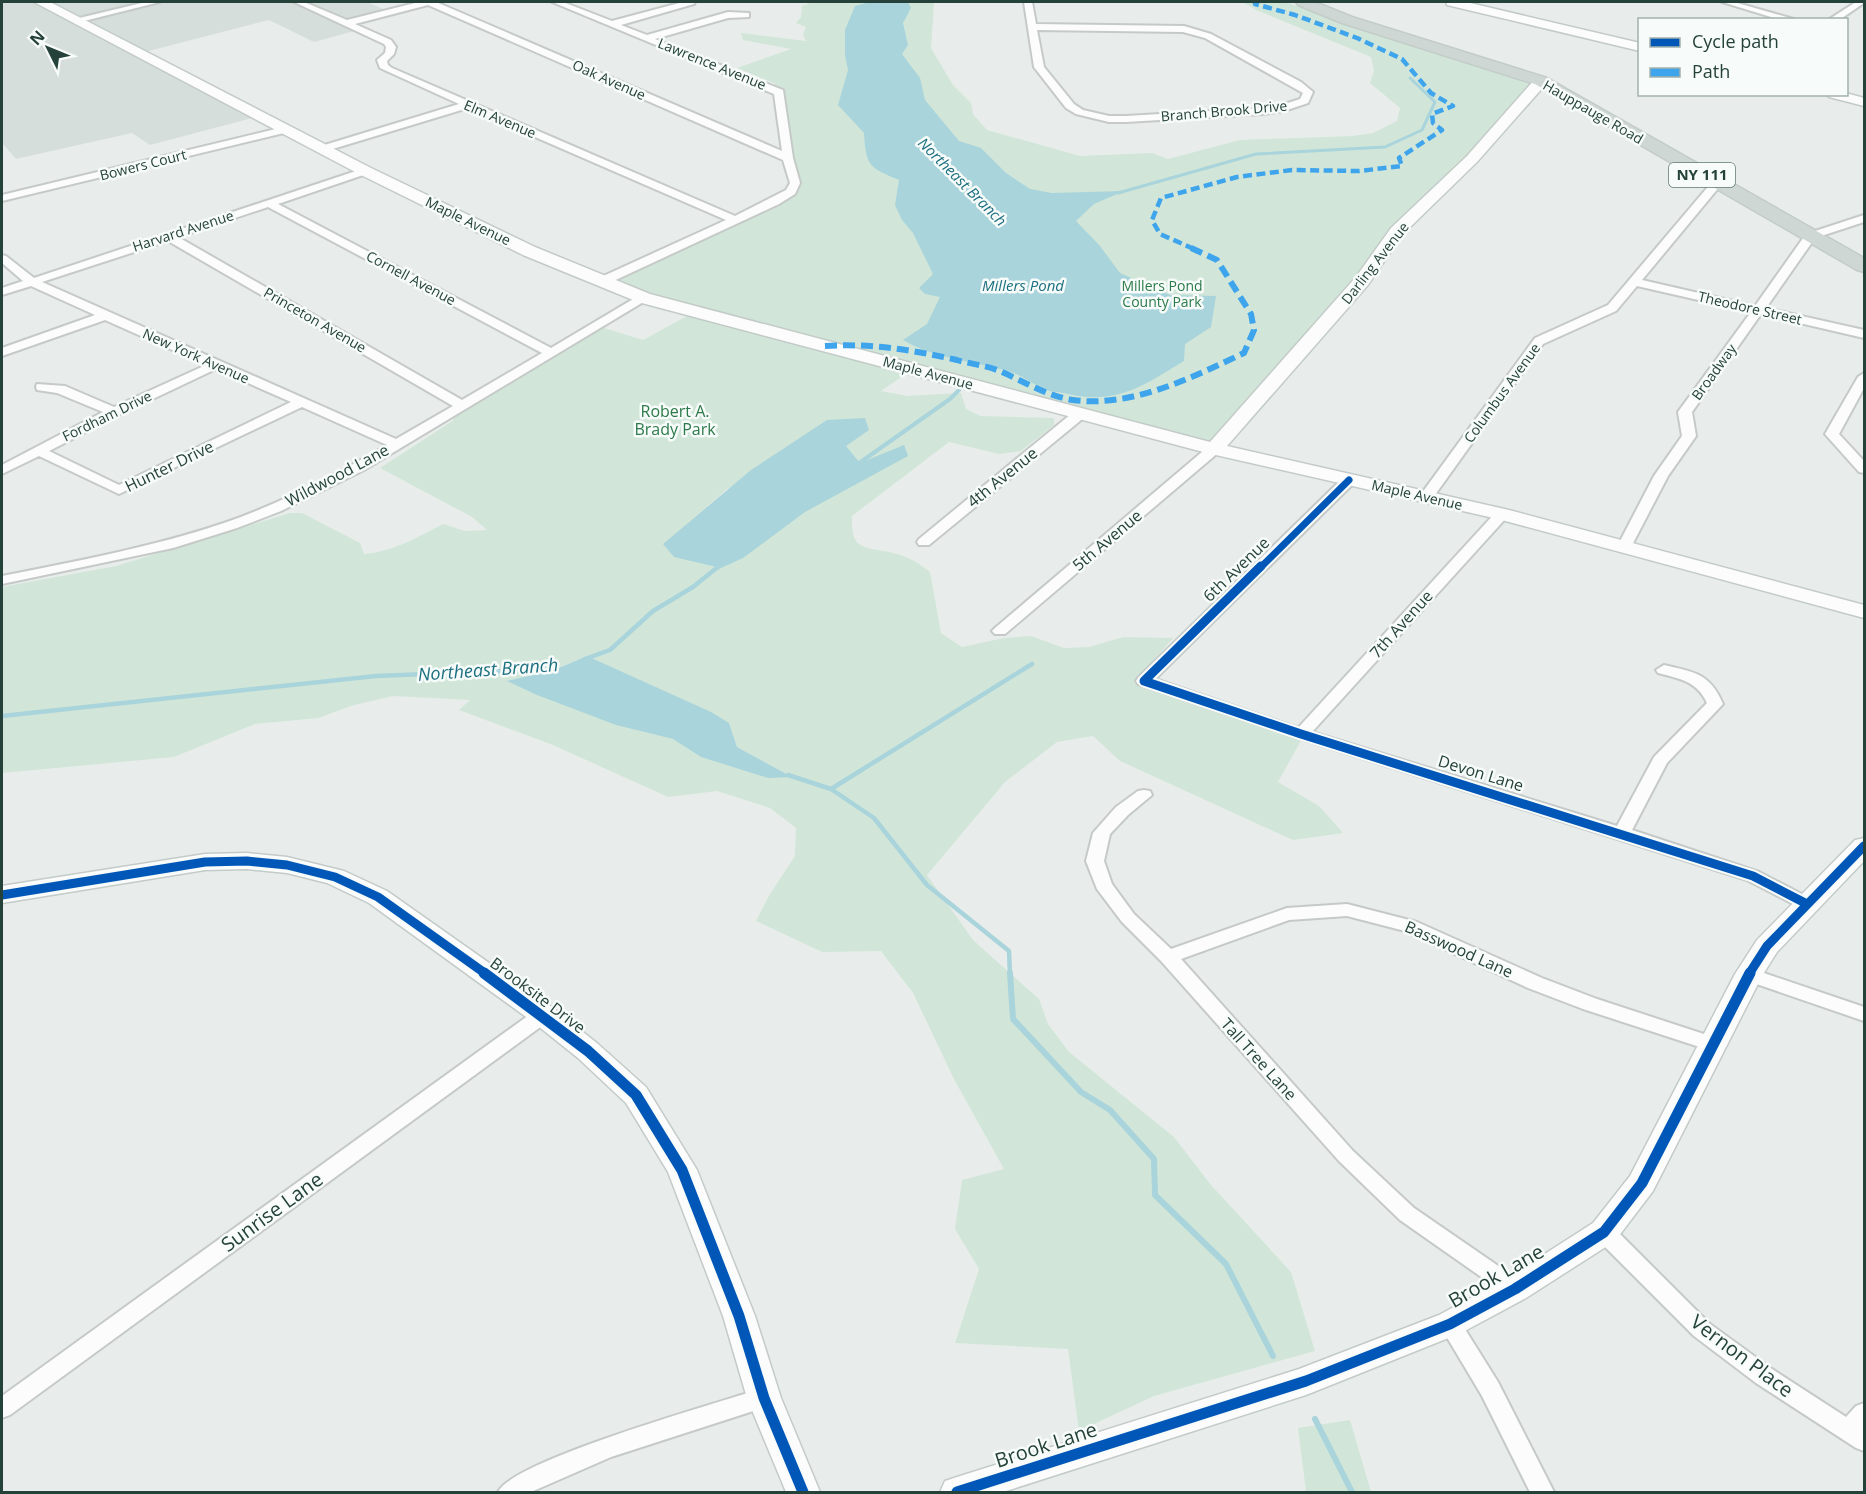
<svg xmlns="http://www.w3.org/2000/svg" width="1866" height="1494" viewBox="0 0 1866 1494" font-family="'Open Sans',sans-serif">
<rect width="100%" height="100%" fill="#e8edeb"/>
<path fill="#d6dedb" d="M2,2H367L388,11L348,22L362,29L314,42L269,20L141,53L260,116L150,145L132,133L16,159L2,143Z"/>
<path fill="#d1e6d8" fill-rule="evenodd" d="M812,2H934L931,48L953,85L971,103L973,114L987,130L1080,156L1152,153L1168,159L1240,140L1352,136L1373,133L1397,121L1400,108L1370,83L1374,71L1371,57L1256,10L1243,2H1286L1375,35L1467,60L1531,81L1518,100L1479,140L1481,141L1394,230L1228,424L1209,442L650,296L614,280L796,193L799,183L783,93L774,83L737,68L791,49L743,40L741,33L806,41L803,35L806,27L796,23L801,17L802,6Z
M691,314L907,373L881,391L908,396L961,393L966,409L981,416L1054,418V425L1021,451L999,454L949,442L852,516C850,553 866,546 893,553C907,556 919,563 930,572L941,633L962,647L1004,638L1031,636L1064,648L1089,647L1123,637L1173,638L1134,683L1303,737L1278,782L1319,806L1343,833L1293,840L1120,761L1093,736L1057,742L1005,782L927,875L973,940L1039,999L1048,1024L1069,1052L1174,1137L1211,1185L1291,1272L1315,1351L1154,1396L1079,1431L1068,1349L955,1343L979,1269L955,1229L962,1180L1004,1169L954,1079L913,993L881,951L822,952L756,921L770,894L795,856L796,828L770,808L717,791L668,797L553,745L459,710L470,700L393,696L354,705L318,718L255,724L174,757L2,773V587L116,566L290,513H302L360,543L364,554C392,552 418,537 443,524L465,531L487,530L472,517L380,468L454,420L451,418L601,327L643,340ZM749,476L674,557L664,544L727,489ZM587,656L729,723L737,747L790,776L701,757L674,739L640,731L508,681L554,670Z
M1350,1420L1371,1492H1306L1298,1428Z"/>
<path fill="#a9d4db" d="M870,2H908L911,8L903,23L908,45L902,54L920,78L925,100L959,141L981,148L1006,173L1030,189L1052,193L1124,191L1094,204L1076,221L1100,246L1120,273L1170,295L1216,296L1211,327L1185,344L1184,361C1143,386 1117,405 1068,394C1060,392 1049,392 1041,388C1029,381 1018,373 1004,370C970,361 934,358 903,340L927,324L940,297L925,294L919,288L933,274L913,233L902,220L895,205L899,180C869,167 866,167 864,133L838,105L848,70L845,55V30L855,6Z
M865,418L869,430L846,446L860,463L904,445L908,456L805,512L743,558L721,568L674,557L663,544L751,470L827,420Z
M587,656L711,712L729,723L737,747L792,777L768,778L701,757L673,739L616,725L537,695L507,681L554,670Z"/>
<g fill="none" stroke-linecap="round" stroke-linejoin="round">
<path stroke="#a9d4db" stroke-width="3" d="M1118,193L1256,154L1385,147L1422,130L1435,102L1410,78"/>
<path stroke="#a9d4db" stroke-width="4" d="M855,466L950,399L959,390
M717,568L720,565"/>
<path stroke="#a9d4db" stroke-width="4.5" d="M585,659L610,650L653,611L693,587L719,566
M2,716L376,676L557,669
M788,775L831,789L1032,664
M831,789L874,818L927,885L1009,951L1010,974"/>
<path stroke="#a9d4db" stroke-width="6" d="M1010,973L1013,1019L1081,1092L1110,1110L1154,1159L1155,1195L1226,1264L1273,1356
M1315,1419L1352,1492"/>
<defs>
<path id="street" d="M146,2H160L76,23L71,20Z
M294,2H304L347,20L419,2H436L782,151L774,94L552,2H563L612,21L683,2H695L694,4L621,25L647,35L728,12L749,13V17L728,18L655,39L783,90L793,158L800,183L795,194L779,204L607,284H599V278L726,220L468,108L326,151H318V147L459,104L380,68L377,60L385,53L386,47L384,44ZM428,5L783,160L790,183L786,190L735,216L392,68L388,65L387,61L394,54L396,47L391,40L355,24Z
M1024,2H1032L1036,24L1184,26L1211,34L1301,82L1313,92L1308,103L1284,111L1262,114L1126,122H1109L1076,114L1066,108L1034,67ZM1037,30L1183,32L1205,38L1303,93L1300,99L1282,105L1262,108L1126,116H1109L1083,110L1074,104L1044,67Z
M1722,2H1734L1797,20H1781Z
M1856,2H1864V3L1839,20H1828Z
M284,127L288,128V132L2,201V195Z
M365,168L370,171L369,173L278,204L551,348L640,295H648L650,298L364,470L281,511L237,528L173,548L2,584V576C77,561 154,547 227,522C283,502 336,475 387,445L302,407L119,494L39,456L2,474V465L103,412L57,393L37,390L36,387L37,384L65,386L114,407L206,365L105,320L2,356V348L95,315L31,286L2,295V288L23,281L2,263V255L6,256L34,278ZM268,207L542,353L462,400L178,237ZM168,241L453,406L396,439L42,282ZM216,369L291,402L119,485L49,451L119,415Z
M1716,181L1721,184L1720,186L1642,280L1755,306L1806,234L1864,215V222L1815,238L1766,308L1864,330V338L1761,314L1692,412L1696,436L1668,476L1631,547L1624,551L1617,547L1654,476L1682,436L1678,412L1751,312L1637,286L1616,311L1543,344L1432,499H1422L1420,496L1422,493L1535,338L1608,305L1712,182Z
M1864,373V388L1839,434L1864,461V473L1859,472L1825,434L1858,377Z
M1081,409L1086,410L1088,413L1086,416L929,545H919L917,542L919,539L1076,410Z
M1214,445L1221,449L1219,452L1005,634H995L992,631L995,628L1209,446Z
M1349,476L1354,477L1356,480L1354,483L1155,679L1298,728L1497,511H1507L1509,514L1507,517L1312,732L1617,826L1654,757L1707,703C1697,681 1680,679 1658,673L1656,670L1664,665C1694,672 1710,673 1723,704L1667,763L1632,830L1759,872L1813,900L1816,904L1813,908H1801L1747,880L1295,737L1138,684L1136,681L1138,678L1344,477Z
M1144,790L1150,791L1152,795L1128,815L1110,834L1104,861L1112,884L1134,914L1171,949L1287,908L1347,904L1417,922L1542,978L1597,999L1719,1039L1722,1044L1719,1049L1712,1051L1583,1009L1528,988L1405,931L1347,916L1289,920L1181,959L1353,1151L1414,1208L1523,1283L1526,1289L1523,1295L1515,1298L1507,1295L1400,1220L1339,1161L1161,961L1122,922L1097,889L1086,861L1093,833L1116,807L1138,791Z
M1749,968L1864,1007V1021L1742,979L1740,974L1742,969Z
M543,1008L550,1010L553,1015L550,1020L10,1415L2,1418V1396L536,1010Z
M1604,1224L1612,1226L1710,1324L1772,1369L1846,1417L1856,1406L1864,1403V1451L1856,1448L1756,1383L1694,1336L1596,1238L1593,1232L1596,1226Z
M1450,1315L1458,1318L1498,1382L1554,1492H1530L1482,1396L1439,1324L1442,1318Z
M764,1388L772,1391L776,1398L772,1405L611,1457L531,1492H498C513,1460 721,1402 764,1388Z"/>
<path id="secondary" d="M34,2H50L371,168L535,247L650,294L1210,442L1356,277L1391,228L1467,156L1536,78H1546L1548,81L1546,84L1477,162L1403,234L1368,285L1227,446L1509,510L1864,605V618L1498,519L1207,453L638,302L523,255L359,174Z
M1446,2H1466L1640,43V51L1447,5Z
M1846,93L1864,98V106L1829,97L1827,94Z
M1864,838V861L1777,952L1762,976L1653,1191L1615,1241L1526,1298L1461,1333L1306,1395L1003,1492H940L945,1481L957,1477L1299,1369L1439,1315L1504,1280L1593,1223L1630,1176L1735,974L1757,940L1855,840Z
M247,853L287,857L344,871L387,891L553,1008L598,1044L646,1087L697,1170L755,1316L781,1398L820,1492H786L747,1398L723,1316L668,1172L626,1103L578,1058L533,1022L369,903L327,883L287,873L247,869L205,870L2,903V886L205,854Z"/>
<path id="primary" d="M1296,2H1315L1352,17L1547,78L1864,258V272L1857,270L1535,84L1342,23L1298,5Z"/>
</defs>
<use href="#street" stroke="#c5cac8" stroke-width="4"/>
<use href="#secondary" stroke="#c3cbc8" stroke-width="3"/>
<use href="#primary" stroke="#c3ccc9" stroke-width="3"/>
<use href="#street" fill="#fcfcfc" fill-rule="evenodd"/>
<use href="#secondary" fill="#fcfcfc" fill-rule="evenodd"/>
<use href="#primary" fill="#cfd7d5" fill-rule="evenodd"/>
<path stroke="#3ea4ec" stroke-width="4.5" stroke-dasharray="9 4.5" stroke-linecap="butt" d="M1194,249L1160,234L1152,220L1161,198L1237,177L1292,170L1359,171L1402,166L1399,158L1442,130L1433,123L1432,114L1453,106L1431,93L1402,59L1357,38L1295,15L1255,4V2"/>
<path stroke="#3ea4ec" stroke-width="6" stroke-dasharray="12 6" stroke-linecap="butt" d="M825,346C871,343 912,350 957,360C970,364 984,365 997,370C1022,380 1046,396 1073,400C1132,408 1193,377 1244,353L1254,330L1251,314L1217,260L1191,248"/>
<defs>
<path id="cycleway-far2" d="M1260,568L1349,480"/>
<path id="cycleway-far1" d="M1261,566L1144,681L1301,734L1753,876L1807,904
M2,895L205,862L247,861L287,865L335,877L378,897L486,974
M1749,974L1767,946L1864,846"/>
<path id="cycleway" d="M484,973L588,1051L636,1095L682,1170L739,1316L764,1398L803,1492
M957,1492L1306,1381L1450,1324L1515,1289L1604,1232L1642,1183L1750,973"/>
</defs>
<use href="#cycleway-far2" stroke="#f7fbf9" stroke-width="10"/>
<use href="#cycleway-far1" stroke="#f7fbf9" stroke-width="13"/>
<use href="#cycleway" stroke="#f7fbf9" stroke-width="15"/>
<use href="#cycleway-far2" stroke="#0057b8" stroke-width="7"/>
<use href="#cycleway-far1" stroke="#0057b8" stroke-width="9"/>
<use href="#cycleway" stroke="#0057b8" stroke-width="11"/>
</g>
<g text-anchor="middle" stroke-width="5" stroke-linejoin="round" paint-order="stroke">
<g font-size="14" fill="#24423a" stroke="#f7fbf9">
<text transform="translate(712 64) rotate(22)" y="5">Lawrence Avenue</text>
<text transform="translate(609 80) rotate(24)" y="5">Oak Avenue</text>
<text transform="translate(1224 111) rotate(-5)" y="5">Branch Brook Drive</text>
<text transform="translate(1593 112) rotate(30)" y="5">Hauppauge Road</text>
<text transform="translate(500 119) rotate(23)" y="5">Elm Avenue</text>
<text transform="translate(143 165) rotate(-14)" y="5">Bowers Court</text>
<text transform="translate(468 221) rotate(26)" y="5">Maple Avenue</text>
<text transform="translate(183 231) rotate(-18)" y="5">Harvard Avenue</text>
<text transform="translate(1375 263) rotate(-52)" y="5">Darling Avenue</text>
<text transform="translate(411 278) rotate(28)" y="5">Cornell Avenue</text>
<text transform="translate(1750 308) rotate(13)" y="5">Theodore Street</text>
<text transform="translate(315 320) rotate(30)" y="5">Princeton Avenue</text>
<text transform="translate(196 356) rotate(24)" y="5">New York Avenue</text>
<text transform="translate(1714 372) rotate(-54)" y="5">Broadway</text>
<text transform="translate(928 373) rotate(15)" y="5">Maple Avenue</text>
<text transform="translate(1502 393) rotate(-54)" y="5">Columbus Avenue</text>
<text transform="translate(107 416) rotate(-26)" y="5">Fordham Drive</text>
<text transform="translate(1417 495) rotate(13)" y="5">Maple Avenue</text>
</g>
<g font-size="14" fill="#2d7a4b" stroke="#f7fbf9">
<text x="1162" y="291">Millers Pond<tspan x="1162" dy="16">County Park</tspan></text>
</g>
<rect fill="#f7fbf9" stroke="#637a73" stroke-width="1.5" x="1669" y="163" width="66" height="24" rx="4.5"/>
<g font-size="15" font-weight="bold" fill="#24423a">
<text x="1702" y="180">NY 111</text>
</g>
<g font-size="15" font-style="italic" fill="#1c6f80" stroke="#f7fbf9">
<text transform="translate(962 182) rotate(45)" y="5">Northeast Branch</text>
<text x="1023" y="291">Millers Pond</text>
</g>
<g font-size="16" fill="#2d7a4b" stroke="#f7fbf9">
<text x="675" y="417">Robert A.<tspan x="675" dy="18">Brady Park</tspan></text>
</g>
<g font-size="16" fill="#24423a" stroke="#f7fbf9">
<text transform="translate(169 466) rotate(-26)" y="6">Hunter Drive</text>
<text transform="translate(337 475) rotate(-28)" y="6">Wildwood Lane</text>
<text transform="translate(1002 477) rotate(-39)" y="6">4th Avenue</text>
<text transform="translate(1107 540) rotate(-40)" y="6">5th Avenue</text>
<text transform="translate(1236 569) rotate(-44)" y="6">6th Avenue</text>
<text transform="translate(1401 624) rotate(-48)" y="6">7th Avenue</text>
<text transform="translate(1481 773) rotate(17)" y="6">Devon Lane</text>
<text transform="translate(1459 949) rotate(24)" y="6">Basswood Lane</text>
<text transform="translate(538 995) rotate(37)" y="6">Brooksite Drive</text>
<text transform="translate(1259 1059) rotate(48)" y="6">Tall Tree Lane</text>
</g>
<g font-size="18" font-style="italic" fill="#1c6f80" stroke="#f7fbf9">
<text transform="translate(488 670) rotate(-4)" y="6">Northeast Branch</text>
</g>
<g font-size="20" fill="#24423a" stroke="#f7fbf9">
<text transform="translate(272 1212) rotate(-36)" y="7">Sunrise Lane</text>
<text transform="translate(1496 1276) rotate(-30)" y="7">Brook Lane</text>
<text transform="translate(1742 1356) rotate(37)" y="7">Vernon Place</text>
<text transform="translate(1046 1445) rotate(-18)" y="7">Brook Lane</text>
</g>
</g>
<rect width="1866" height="1494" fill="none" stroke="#24423a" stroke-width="6"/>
<rect x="1638" y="18" width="210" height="78" fill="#f7fbf9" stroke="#a3b1ad" stroke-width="1.5"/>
<rect x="1650" y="38" width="30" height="9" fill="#0057b8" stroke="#a3b1ad" stroke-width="1.5"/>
<text x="1692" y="48" font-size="18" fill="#24423a">Cycle path</text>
<rect x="1650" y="68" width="30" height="9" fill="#3ea4ec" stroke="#a3b1ad" stroke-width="1.5"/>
<text x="1692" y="78" font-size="18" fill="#24423a">Path</text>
<g transform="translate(48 48) rotate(313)" stroke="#f7fbf9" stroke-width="4.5" paint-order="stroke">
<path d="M0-4.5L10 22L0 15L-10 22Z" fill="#24423a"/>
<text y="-9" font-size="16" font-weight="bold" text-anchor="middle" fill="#24423a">N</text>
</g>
</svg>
